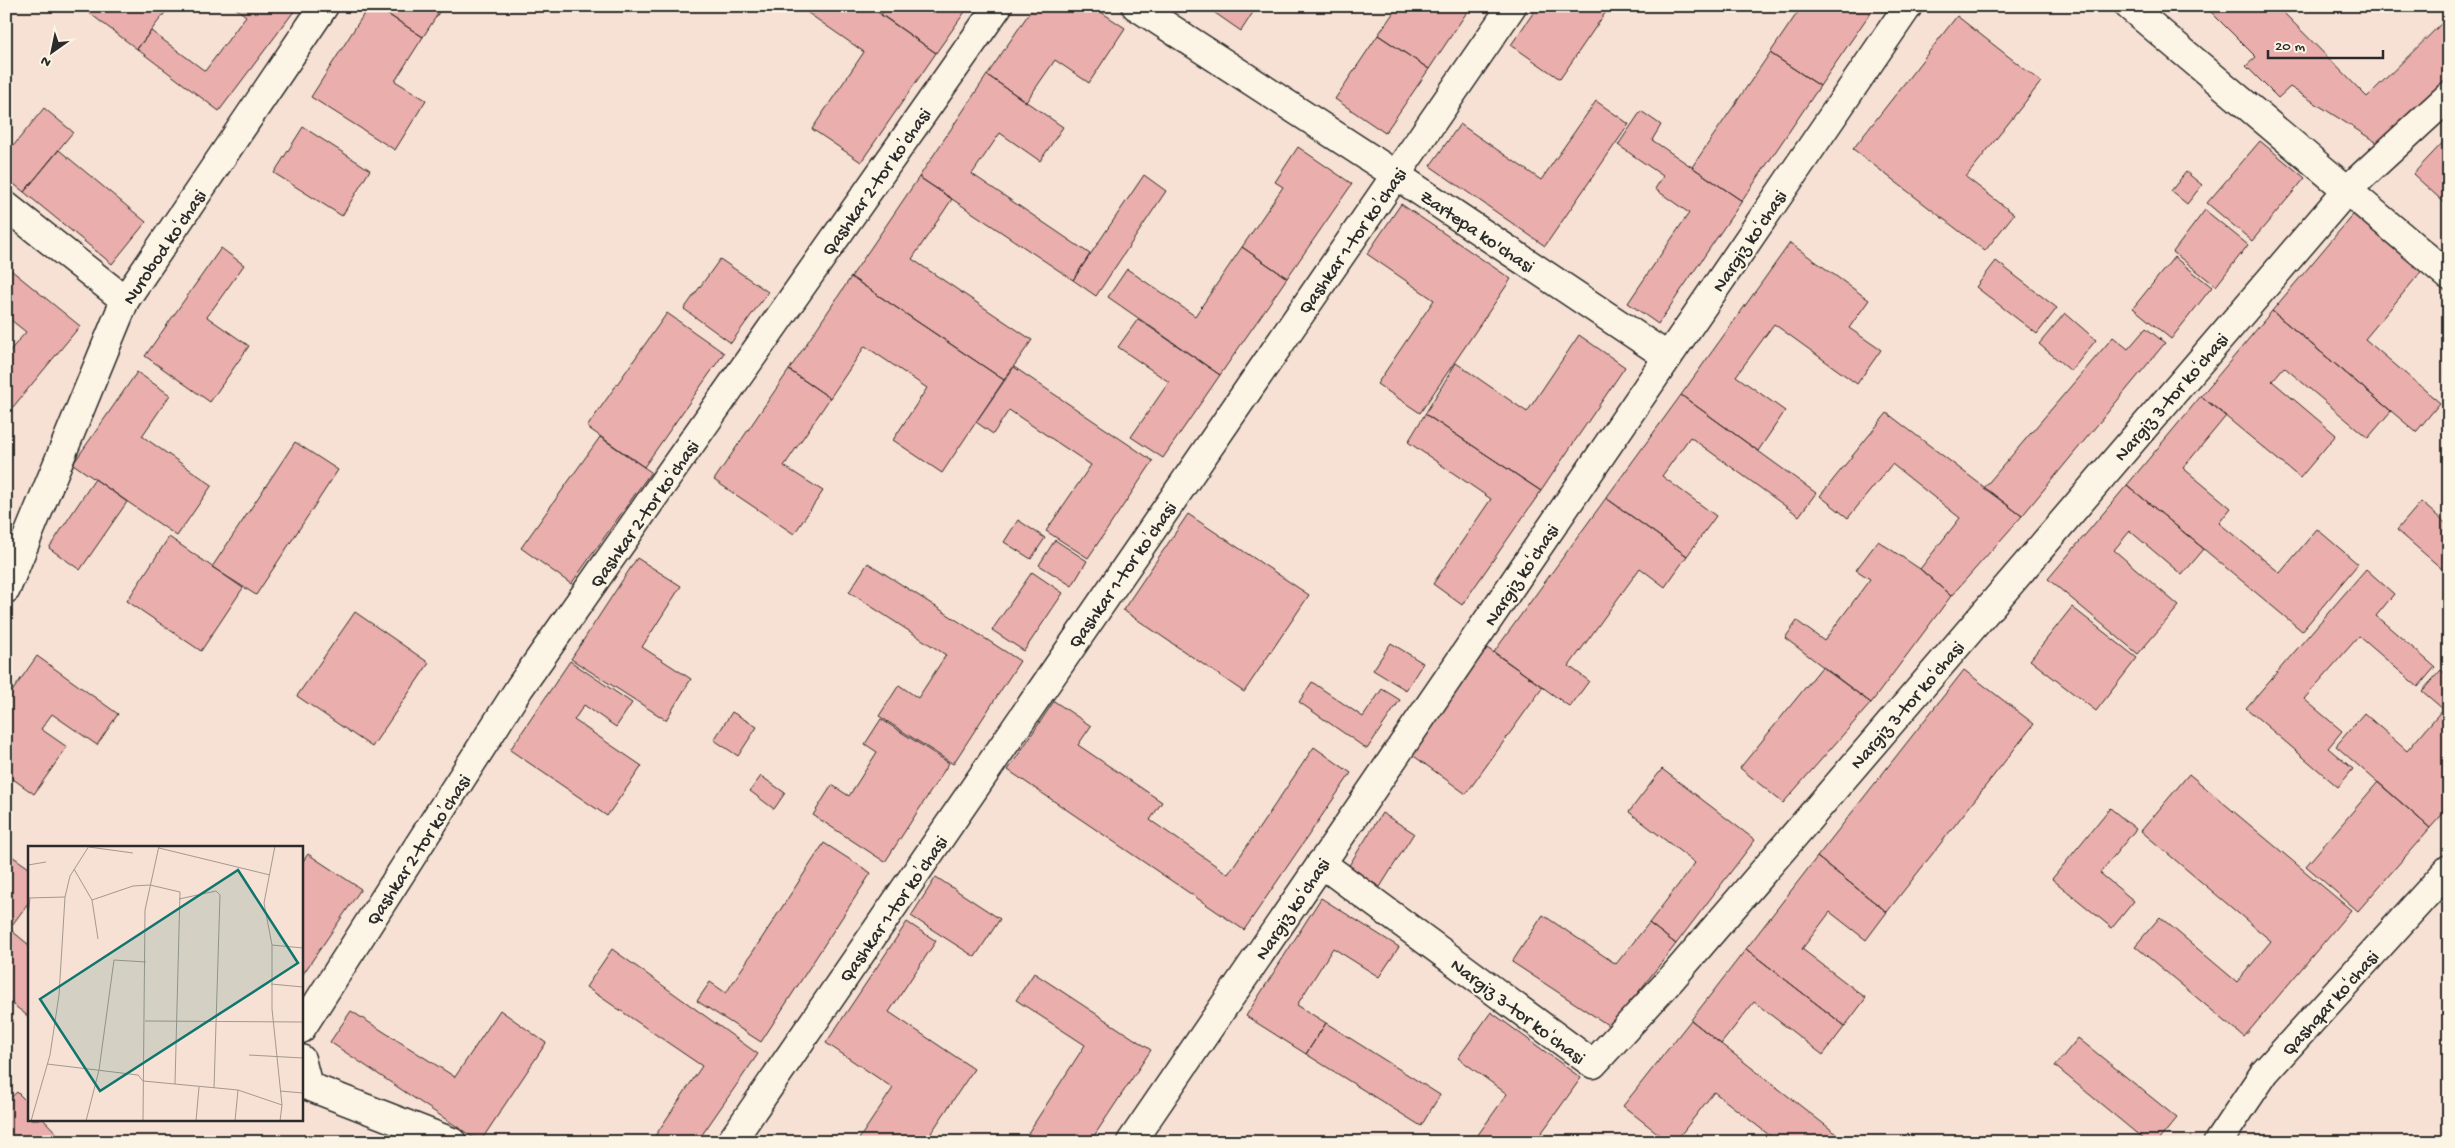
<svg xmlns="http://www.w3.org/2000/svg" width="2455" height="1148" viewBox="0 0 2455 1148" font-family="'Gochi Hand',sans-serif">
<rect width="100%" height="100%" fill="#f7e0d4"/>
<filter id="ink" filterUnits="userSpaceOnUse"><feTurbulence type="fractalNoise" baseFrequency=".02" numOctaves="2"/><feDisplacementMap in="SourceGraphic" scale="10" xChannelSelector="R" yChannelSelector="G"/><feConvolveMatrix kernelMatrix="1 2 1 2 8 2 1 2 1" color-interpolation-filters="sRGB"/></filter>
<g filter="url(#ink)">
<path fill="#eaaeac" stroke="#2b2b2b" d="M80,6H170L137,49Z
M233,6H298L219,111L137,49L151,31L205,71L246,16Z
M369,6H375L423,37L395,81L426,100L395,150L311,97Z
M375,6H443L423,37Z
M798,6H869L936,53L861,162L812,129L864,52Z
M887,6H969L936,53L881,15Z
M1034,6H1092L1125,28L1089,83L1055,60L1026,102L987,75Z
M1205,6H1257L1241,31Z
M1398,6H1471L1429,69L1378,35Z
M1538,6H1610L1560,79L1511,45Z
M1802,6H1875L1820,86L1770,53Z
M2213,6H2277L2367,97L2449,16V77L2379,144L2290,87L2278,98L2246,66L2256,57L2209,10Z
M1957,16L2041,82L1966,177L2014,214L1985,251L1853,149Z
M1378,35L1429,69L1385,133L1335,99Z
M1770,53L1820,86L1742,201L1692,167Z
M987,75L1063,127L1040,161L1000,133L972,174L1090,254L1073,280L919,177Z
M1596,101L1629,124L1545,246L1430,166L1460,124L1541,180Z
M44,108L73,132L24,192L6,178V139L14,145Z
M1641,111L1661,125L1652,140L1742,201L1658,324L1628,303L1689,213L1655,189L1663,176L1618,145Z
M303,127L370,170L342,216L274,173Z
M2449,136V207L2413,174Z
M2260,141L2305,178L2252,241L2207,203Z
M1298,147L1352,184L1287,278L1242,247L1283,187L1275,182Z
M59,150L146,222L112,264L24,192Z
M2186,172L2202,185L2187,204L2171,191Z
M1144,175L1166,191L1096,296L1073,280Z
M919,177L952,199L912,259L1032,340L1004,380L851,277Z
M1401,204L1511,279L1420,413L1377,384L1434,300L1367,254Z
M2205,210L2248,245L2216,286L2173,252Z
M2356,211L2425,267L2365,339L2440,403L2416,432L2272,311Z
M1790,243L1869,300L1849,328L1881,350L1857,384L1774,324L1736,376L1785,411L1758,451L1681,395Z
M1242,247L1287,278L1220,375L1108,297L1127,269L1195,316Z
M221,248L244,265L207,317L249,346L210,402L145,356Z
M2174,257L2212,287L2171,339L2133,308Z
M720,259L768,292L731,343L684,309Z
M1996,261L2057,308L2037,334L1976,287Z
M6,266L80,326L13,407L6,402V355L26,332L6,316Z
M851,277L1004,380L942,473L893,440L927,388L865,346L830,398L789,370Z
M2272,311L2391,411L2368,438L2284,367L2272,381L2336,435L2300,478L2201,396Z
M667,313L724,353L644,467L587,427Z
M2065,313L2096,340L2071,371L2039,344Z
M1138,319L1220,375L1163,458L1131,437L1169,382L1118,347Z
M2146,328L2165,343L2022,516L1984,488L2113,337L2128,349Z
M1579,335L1625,367L1541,491L1425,414L1456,363L1527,412Z
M1014,367L1153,461L1088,558L1046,531L1091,465L1009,410L993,434L976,422Z
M789,370L830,398L784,466L823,491L794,534L714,480Z
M137,372L170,395L142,436L212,485L177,536L73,464Z
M1681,395L1816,493L1799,516L1690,437L1662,476L1716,516L1687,556L1606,498Z
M2201,396L2226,416L2183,468L2231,508L2219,523L2280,573L2317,529L2358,564L2302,631L2127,485Z
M1887,413L2022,516L1951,596L1920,569L1960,518L1892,464L1848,518L1820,496Z
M1425,414L1541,491L1462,605L1433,584L1491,499L1408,442Z
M600,437L651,472L571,584L521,548Z
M295,442L338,470L256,595L212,567Z
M95,479L127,502L80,570L49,548Z
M2127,485L2204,549L2182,575L2130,531L2114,550L2179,606L2138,654L2048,579Z
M1606,498L1687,556L1665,587L1640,568L1569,666L1589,681L1570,707L1494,652Z
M2421,502L2449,526V575L2397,530Z
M1188,514L1309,595L1244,692L1123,610Z
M1018,520L1045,538L1031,559L1004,542Z
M169,537L243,588L201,651L127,601Z
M1055,540L1087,561L1072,586L1039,565Z
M1878,541L1920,569L1951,596L1871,703L1785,638L1797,621L1824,641L1870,579L1856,570Z
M637,558L681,586L642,647L691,679L666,720L571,659Z
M868,563L1020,661L953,764L879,716L899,685L918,698L946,655L849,592Z
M2366,569L2394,594L2376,616L2435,667L2418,687L2359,636L2304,699L2342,731L2328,748L2353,769L2338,787L2246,708Z
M1032,572L1063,593L1024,651L992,630Z
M2072,607L2137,658L2096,711L2030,660Z
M355,612L429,663L372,747L297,696Z
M1391,643L1423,663L1406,690L1373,670Z
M1487,648L1543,687L1466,794L1411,754Z
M37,656L118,714L97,745L52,714L41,729L67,747L34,794L6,774V700Z
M570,661L632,703L616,727L584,705L574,720L642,766L607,816L510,750Z
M1822,667L1871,703L1783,803L1740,768Z
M1964,670L2034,724L1887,912L1817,857Z
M2441,670L2449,677V807L2430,828L2336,746L2364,713L2407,751L2443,709L2422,691Z
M1312,682L1363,717L1382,689L1400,700L1367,749L1299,702Z
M1054,701L1091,726L1078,745L1162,802L1150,820L1228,874L1314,747L1351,773L1244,930L1008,770Z
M732,712L757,727L738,756L714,740Z
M881,719L949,763L885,862L813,815L832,785L849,796L877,752L865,744Z
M1662,769L1755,840L1676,944L1649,923L1695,863L1629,812Z
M2189,774L2351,910L2244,1037L2135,946L2160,917L2237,982L2271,941L2141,831Z
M761,776L785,793L774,809L750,791Z
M2378,782L2430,828L2358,911L2306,866Z
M2110,808L2136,829L2100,873L2134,901L2112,928L2052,879Z
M1382,813L1414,833L1380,887L1348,867Z
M824,843L871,873L761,1042L697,1001L710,982L726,993Z
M6,852L29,868V902L12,925L6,921Z
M308,854L361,889L301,977V864Z
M1817,857L1887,912L1866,940L1830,912L1802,949L1866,998L1845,1026L1746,949Z
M936,877L1000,919L975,957L911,916Z
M1321,898L1399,947L1379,977L1333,948L1297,1005L1326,1023L1306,1054L1246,1016Z
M1543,915L1616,964L1649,923L1676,944L1611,1027L1512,962Z
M907,922L936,941L889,1012L974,1069L925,1142H864L859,1139L893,1088L826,1043Z
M6,926L29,945V1017L6,999Z
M612,949L758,1054L697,1142H651L702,1066L586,987Z
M1746,949L1845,1026L1823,1055L1754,1002L1721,1044L1691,1020Z
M1034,973L1151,1050L1090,1142H1042L1028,1133L1085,1045L1016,1000Z
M500,1010L546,1043L480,1142L330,1042L351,1011L455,1077Z
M1491,1012L1581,1078L1535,1142H1479L1475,1139L1507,1094L1458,1058Z
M1691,1020L1721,1044L1847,1142H1778L1714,1092L1675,1142H1669L1623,1106Z
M1326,1023L1440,1095L1421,1126L1306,1054Z
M2078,1038L2177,1118L2157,1142H2147L2055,1066Z
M17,1092L29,1104V1119H43L65,1142H6V1102Z"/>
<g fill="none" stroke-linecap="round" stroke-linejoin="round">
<defs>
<g id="minor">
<path id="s1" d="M1136,6L1396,175L1668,357"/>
<path d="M2129,6L2449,276"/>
<path d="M6,206L125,300"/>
<path d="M6,589L125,300L324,6"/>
<path d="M1321,863L1593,1064L1673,977L2347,190L2449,96"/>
<path d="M301,1029L520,687L998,6"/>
<path d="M301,1059L308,1086L452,1142"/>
<path d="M731,1142L1512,6"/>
<path d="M1131,1142L1908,6"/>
<path d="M2218,1142L2265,1072L2449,869"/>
</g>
</defs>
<use href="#minor" stroke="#2b2b2b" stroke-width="31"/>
<use href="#minor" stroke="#fcf5e5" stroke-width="28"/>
</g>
</g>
<g text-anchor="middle" stroke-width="4" stroke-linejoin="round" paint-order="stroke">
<g font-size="19" fill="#2b2b2b" stroke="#fcf5e5">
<text transform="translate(875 181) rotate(-55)" y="7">Qashkar 2-tor koʼchasi</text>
<text dy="7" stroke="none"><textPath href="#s1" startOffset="409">Zartepa ko'chasi</textPath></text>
<text transform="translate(1351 240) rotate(-55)" y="7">Qashkar 1-tor koʼchasi</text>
<text transform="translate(1748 240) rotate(-56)" y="7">Nargiz koʻchasi</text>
<text transform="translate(163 246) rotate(-56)" y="7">Nurobod koʻchasi</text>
<text transform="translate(2170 396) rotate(-49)" y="7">Nargiz 3-tor koʻchasi</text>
<text transform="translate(643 513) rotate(-55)" y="7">Qashkar 2-tor koʼchasi</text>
<text transform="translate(1121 574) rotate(-55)" y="7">Qashkar 1-tor koʼchasi</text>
<text transform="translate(1520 574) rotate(-56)" y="7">Nargiz koʻchasi</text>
<text transform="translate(1906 704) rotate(-49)" y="7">Nargiz 3-tor koʻchasi</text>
<text transform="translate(417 849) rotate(-57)" y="7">Qashkar 2-tor koʼchasi</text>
<text transform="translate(892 908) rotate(-55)" y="7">Qashkar 1-tor koʼchasi</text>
<text transform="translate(1291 908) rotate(-56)" y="7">Nargiz koʻchasi</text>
<text transform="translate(2329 1002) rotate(-48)" y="7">Qashqar koʻchasi</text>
<text transform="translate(1519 1010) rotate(37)" y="7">Nargiz 3-tor koʻchasi</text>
</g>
</g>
<g transform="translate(28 846)">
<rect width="275" height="275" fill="#f7e0d4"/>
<path fill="none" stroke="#a59890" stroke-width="1" d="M247,0L236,57L244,99V163L254,259L252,275M61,1L105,7M131,2L242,29M0,19L18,16M46,23L64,54L105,40L122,39L152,46L147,238M0,52L37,51M151,53L188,45L192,49L186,242M64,54L70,93M0,71L2,52M244,99L275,102M243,138L275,141M117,175L275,176M221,209L275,212M19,218L110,229L115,235L210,244L254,259M252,245L275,247M3,275L22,209L31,149L37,51L42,30L61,0M58,275L71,224L86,114L118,116M115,275L117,64L131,0M168,275L171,241M207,275L210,244"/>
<path fill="#0f766e" fill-opacity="0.15" stroke="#0f766e" stroke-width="2.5" d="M210,24L270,117L72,245L12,153Z"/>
<rect width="275" height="275" fill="none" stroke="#2b2b2b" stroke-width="2.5"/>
</g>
<rect width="2455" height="1148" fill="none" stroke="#fcf5e5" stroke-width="25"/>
<rect x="12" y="12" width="2430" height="1123" fill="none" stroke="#2b2b2b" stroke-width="2" filter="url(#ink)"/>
<g transform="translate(52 52) rotate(213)" stroke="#fcf5e5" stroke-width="4" paint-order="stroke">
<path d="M0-4L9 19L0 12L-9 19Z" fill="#2b2b2b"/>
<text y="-8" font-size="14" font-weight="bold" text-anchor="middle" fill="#2b2b2b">N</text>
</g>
<path d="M2268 50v8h115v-8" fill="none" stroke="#2b2b2b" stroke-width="2.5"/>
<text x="2275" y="50" font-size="15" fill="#2b2b2b" stroke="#fcf5e5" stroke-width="4" paint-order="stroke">20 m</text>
</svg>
